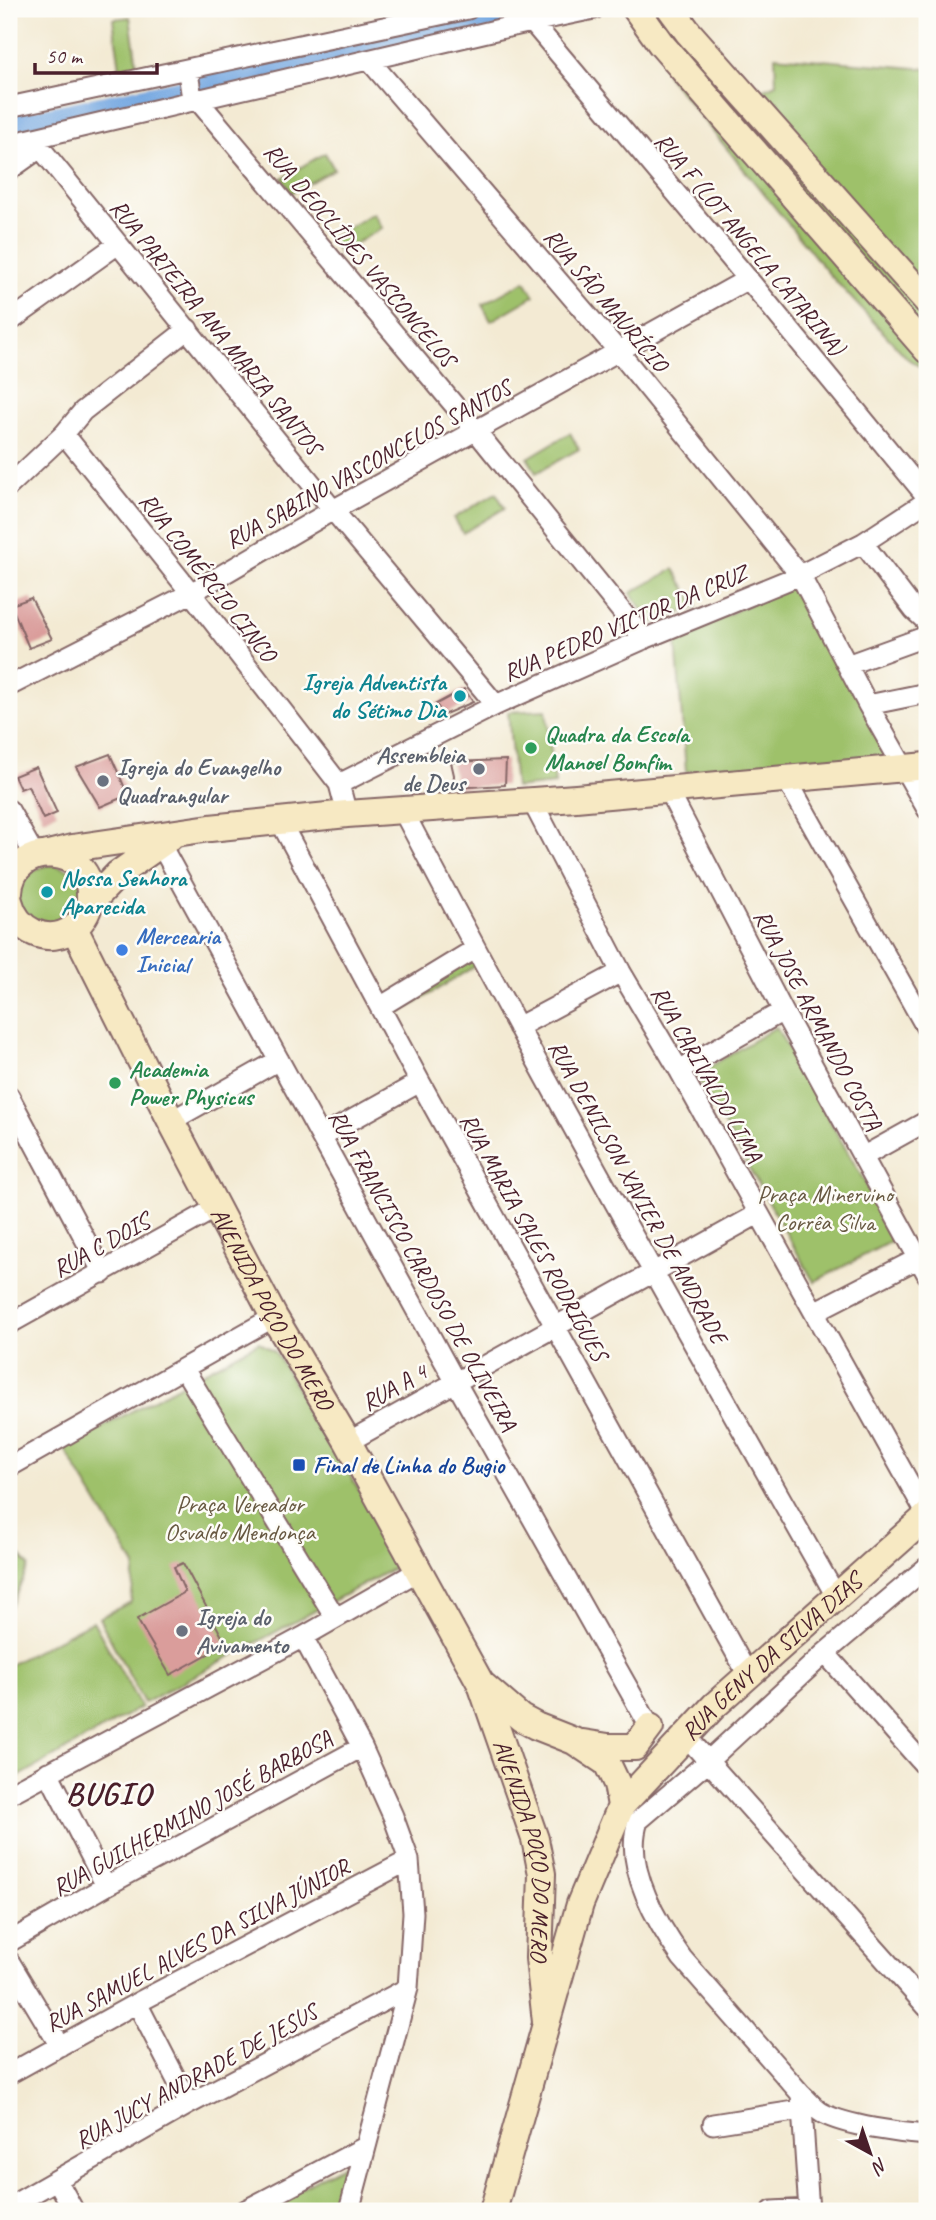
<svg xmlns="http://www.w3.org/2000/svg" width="936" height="2220" viewBox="0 0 936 2220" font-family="Caveat,sans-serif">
<rect width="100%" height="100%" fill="#fdfcf7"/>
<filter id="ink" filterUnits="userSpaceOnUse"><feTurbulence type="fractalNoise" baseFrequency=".0143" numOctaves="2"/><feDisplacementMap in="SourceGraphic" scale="14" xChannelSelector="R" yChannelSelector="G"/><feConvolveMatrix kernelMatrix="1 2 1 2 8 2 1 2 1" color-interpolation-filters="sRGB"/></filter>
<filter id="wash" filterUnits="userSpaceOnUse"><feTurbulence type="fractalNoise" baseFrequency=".00686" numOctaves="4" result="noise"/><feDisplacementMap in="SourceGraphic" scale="28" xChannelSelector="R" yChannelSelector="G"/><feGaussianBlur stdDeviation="1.57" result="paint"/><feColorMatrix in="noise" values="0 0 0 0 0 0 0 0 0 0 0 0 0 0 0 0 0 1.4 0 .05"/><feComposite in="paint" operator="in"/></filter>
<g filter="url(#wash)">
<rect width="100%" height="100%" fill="#f3ead3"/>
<path fill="#9ec16a" stroke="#74704a" stroke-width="2" d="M130,17L137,65L120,68L113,19Z
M687,43L740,99L776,84L775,56L927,69V371L908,359L830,275L666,74Z
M325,153L334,169L291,193L282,178Z
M373,213L382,228L339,253L331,238Z
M525,281L534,296L491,321L482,305Z
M570,433L579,449L536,473L528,458Z
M496,493L505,508L463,533L454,518Z
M674,569L697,607L652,623L631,593Z
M805,577L892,756L686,772L676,640Z
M546,710L555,784L515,788L508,712Z
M51,865C120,874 65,964 27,920C6,897 24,868 51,865Z
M474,956L475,966L395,1016L390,1009Z
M776,1027L897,1238L814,1282L696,1075Z
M259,1342L275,1352L398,1554L396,1567L144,1703L99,1618L131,1602L135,1566L64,1448Z
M9,1543L29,1566L9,1610Z
M93,1621L141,1707L9,1782V1665Z
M352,2160L337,2211H258Z"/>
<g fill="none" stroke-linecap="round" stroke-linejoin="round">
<path stroke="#75a7e1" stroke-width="18" d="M9,124L326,58L536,9"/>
</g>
<g id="blocks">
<path fill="#da9d9b" d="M31,598L52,639L29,648L11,605Z
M464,689L473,702L443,715L436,704Z
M110,754L128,795L100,807L76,767Z
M506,760L505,785L453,788L454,775L451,762Z
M36,767L57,813L43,819L28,786L20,789L14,776Z
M183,1563L226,1644L170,1675L137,1619L185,1592L174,1567Z"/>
</g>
</g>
<g filter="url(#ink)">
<use href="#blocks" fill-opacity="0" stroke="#856666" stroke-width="2"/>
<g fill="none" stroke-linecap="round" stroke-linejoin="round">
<defs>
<path id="street" d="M533,23L748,279L927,497
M369,60L619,352L800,575L868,705L927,809
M191,68L189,79L191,92L476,431L644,639
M9,107L468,9
M34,140L333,510L496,705
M9,144L504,28L594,9
M9,170L40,148
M9,322L118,244
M64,434L191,593L339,784L347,814
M9,486L64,434L83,411L188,329
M863,543L914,610L927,622
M847,665L927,636
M9,686L191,593L333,510L748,279
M868,705L927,693
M787,780L927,1029
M339,784L496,705L644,639L800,575L863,543L927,501
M667,788L783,1011L927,1274
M532,801L621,972L679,1070L927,1515
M402,809C541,1075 688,1335 836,1596
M9,810L35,856
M280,821L420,1082L748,1675
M156,836L455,1381L650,1727
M380,1007L475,949
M518,1027L621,972
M679,1070L783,1011
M9,1096L103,1273
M171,1121L279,1060
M321,1137L420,1082
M864,1156L927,1121
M814,1312L919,1258
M9,1324L216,1208
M184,1369L335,1617
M348,1442L758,1214
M9,1467L274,1317
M303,1637L362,1747L393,1816L409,1860L413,1913L408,1988L349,2211
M825,1653L927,1768
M685,1735L927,2007
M48,1772L106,1886
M9,1794L303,1637L420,1570
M638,1821C623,1866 657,1923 682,1958L801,2094C808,2100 814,2108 822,2113C847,2126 899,2133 927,2135
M638,1821L707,1762L825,1653L927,1567
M9,1942L106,1886L362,1747
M9,1961L60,2046
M137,2003L189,2104
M9,2074L137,2003L409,1860
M801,2094L809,2211
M713,2124L801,2110
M57,2180L74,2211
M9,2207L189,2104L408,1988
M244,2211L365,2147
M772,2211L809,2209"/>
<g id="secondary">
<path d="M636,9L661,44L927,350"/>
<path d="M671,9L688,32L927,301"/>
<path d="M48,854L72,848L210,828L347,814L576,798L927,766"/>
<path d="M9,892C12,838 94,844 90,899C89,910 83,920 75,927C48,948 16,930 9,901"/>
<path d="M89,904L118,874L169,838"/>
<path id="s1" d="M74,928L171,1121L274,1317L348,1442L481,1684L535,1839L542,1874L539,1958L546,2022"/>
<path d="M484,1686L521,1718L536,1726L574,1741L607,1763L617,1784L621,1806L580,1904L493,2211"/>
<path d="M583,1743L608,1747H635L650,1727"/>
<path id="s2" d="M621,1806L714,1706L927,1516"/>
</g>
</defs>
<use href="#street" stroke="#856666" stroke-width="23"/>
<use href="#secondary" stroke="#856666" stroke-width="30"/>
<use href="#street" stroke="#fff" stroke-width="19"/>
<use href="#secondary" stroke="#f7e9c3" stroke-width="26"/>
</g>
</g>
<g fill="#0f9aa8" stroke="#fdfcf7" stroke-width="2.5">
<circle cx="460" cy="696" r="7"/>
<circle cx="47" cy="892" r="7"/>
</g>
<g fill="#2e9e5b" stroke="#fdfcf7" stroke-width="2.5">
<circle cx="531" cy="748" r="7"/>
<circle cx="115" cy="1083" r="7"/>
</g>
<g fill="#6b7280" stroke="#fdfcf7" stroke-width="2.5">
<circle cx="479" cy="769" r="7"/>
<circle cx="103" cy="781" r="7"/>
<circle cx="182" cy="1631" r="7"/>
</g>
<circle fill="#3f7fe0" stroke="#fdfcf7" stroke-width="2.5" cx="122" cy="950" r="7"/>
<rect fill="#1a4fb4" stroke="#fdfcf7" stroke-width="2.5" x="292" y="1458" width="14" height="14" rx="3.5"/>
<g text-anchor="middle" stroke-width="5" stroke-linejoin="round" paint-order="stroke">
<g font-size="24" fill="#4a1f2b" stroke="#fdfcf7">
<text transform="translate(750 244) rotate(50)" y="8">RUA F (LOT ANGELA CATARINA)</text>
<text transform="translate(360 255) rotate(50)" y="8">RUA DEOCLÍDES VASCONCELOS</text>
<text transform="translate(606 300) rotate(50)" y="8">RUA SÃO MAURÍCIO</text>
<text transform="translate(216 327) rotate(51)" y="8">RUA PARTEIRA ANA MARIA SANTOS</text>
<text transform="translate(368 464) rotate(-29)" y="8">RUA SABINO VASCONCELOS SANTOS</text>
<text transform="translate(208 577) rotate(52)" y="8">RUA COMÉRCIO CINCO</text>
<text transform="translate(625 623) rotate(-23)" y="8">RUA PEDRO VICTOR DA CRUZ</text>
<text transform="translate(818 1020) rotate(62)" y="8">RUA JOSE ARMANDO COSTA</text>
<text transform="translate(707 1074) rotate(60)" y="8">RUA CARIVALDO LIMA</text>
<text transform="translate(638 1192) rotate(61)" y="8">RUA DENILSON XAVIER DE ANDRADE</text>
<text transform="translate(534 1237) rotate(61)" y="8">RUA MARIA SALES RODRIGUES</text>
<text transform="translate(101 1245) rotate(-29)" y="8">RUA C DOIS</text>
<text transform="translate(423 1270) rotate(61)" y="8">RUA FRANCISCO CARDOSO DE OLIVEIRA</text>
<text dy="8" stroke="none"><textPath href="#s1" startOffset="429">AVENIDA POÇO DO MERO</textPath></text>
<text transform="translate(394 1387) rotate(-30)" y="8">RUA A 4</text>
<text dy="8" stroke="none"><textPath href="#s2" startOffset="212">RUA GENY DA SILVA DIAS</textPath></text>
<text transform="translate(192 1813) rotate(-29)" y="8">RUA GUILHERMINO JOSÉ BARBOSA</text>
<text dy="8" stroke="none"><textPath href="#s1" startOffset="1032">AVENIDA POÇO DO MERO</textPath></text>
<text transform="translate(197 1945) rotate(-28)" y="8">RUA SAMUEL ALVES DA SILVA JÚNIOR</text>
<text transform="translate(196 2076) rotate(-29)" y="8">RUA JUCY ANDRADE DE JESUS</text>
</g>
<g font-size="24" font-weight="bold" fill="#0d838f" stroke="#fdfcf7" text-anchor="end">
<text x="446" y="690">Igreja Adventista<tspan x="446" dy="28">do Sétimo Dia</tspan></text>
<text x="61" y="886" text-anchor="start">Nossa Senhora<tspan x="61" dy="28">Aparecida</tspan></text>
</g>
<g font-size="24" font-weight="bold" fill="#27864d" stroke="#fdfcf7" text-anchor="start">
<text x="545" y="742">Quadra da Escola<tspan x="545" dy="28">Manoel Bomfim</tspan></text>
<text x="129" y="1077">Academia<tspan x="129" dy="28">Power Physicus</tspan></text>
</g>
<g font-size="24" font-weight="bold" fill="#5b616d" stroke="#fdfcf7" text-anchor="start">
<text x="465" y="763" text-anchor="end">Assembleia<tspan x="465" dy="28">de Deus</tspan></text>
<text x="117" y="775">Igreja do Evangelho<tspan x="117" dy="28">Quadrangular</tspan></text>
<text x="196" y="1625">Igreja do<tspan x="196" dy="28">Avivamento</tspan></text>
</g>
<g font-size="24" font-weight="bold" fill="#366cbe" stroke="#fdfcf7" text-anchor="start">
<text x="136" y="944">Mercearia<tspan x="136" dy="28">Inicial</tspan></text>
</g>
<g font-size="24" fill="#675841" stroke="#fdfcf7">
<text x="825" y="1202">Praça Minervino<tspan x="825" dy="28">Corrêa Silva</tspan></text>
<text x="240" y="1512">Praça Vereador<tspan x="240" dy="28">Osvaldo Mendonça</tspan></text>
</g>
<g font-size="24" font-weight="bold" fill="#164399" stroke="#fdfcf7" text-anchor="start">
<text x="313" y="1473">Final de Linha do Bugio</text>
</g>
<g font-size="32" font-weight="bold" letter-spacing="2" fill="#4a1f2b" stroke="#fdfcf7">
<text x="109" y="1804">BUGIO</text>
</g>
</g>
<rect width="936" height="2220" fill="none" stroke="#fdfcf7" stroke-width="35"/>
<g transform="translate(870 2153) rotate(140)" stroke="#fdfcf7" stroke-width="5" paint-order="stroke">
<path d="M0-5L12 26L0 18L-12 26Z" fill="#4a1f2b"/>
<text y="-10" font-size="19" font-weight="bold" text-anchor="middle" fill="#4a1f2b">N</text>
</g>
<path d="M35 63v10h122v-10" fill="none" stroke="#4a1f2b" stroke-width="3.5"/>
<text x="46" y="63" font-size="21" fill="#4a1f2b" stroke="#fdfcf7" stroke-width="5" paint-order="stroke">50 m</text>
</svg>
